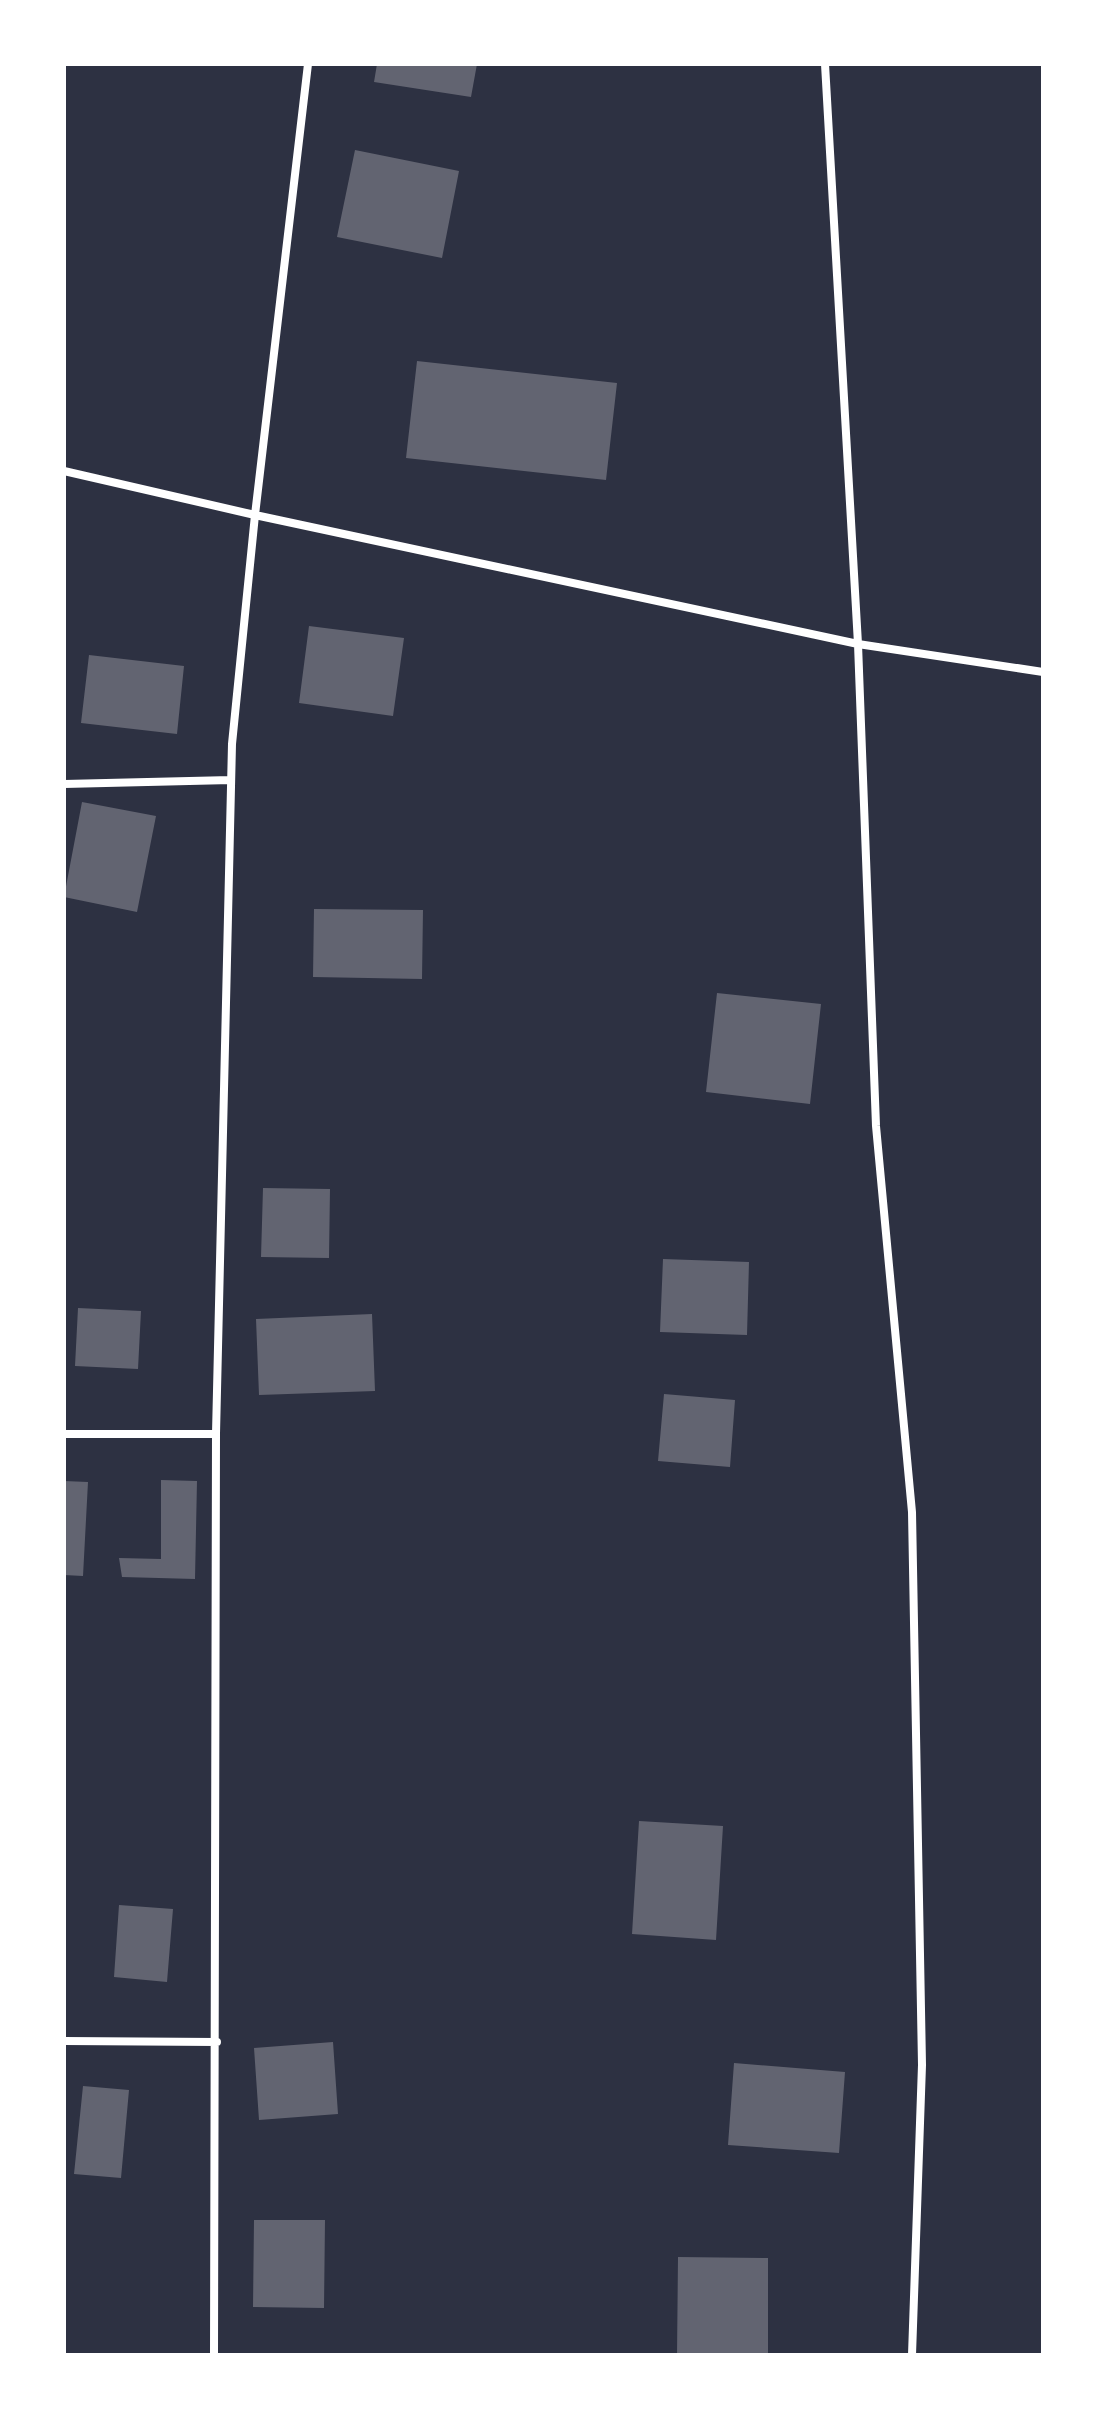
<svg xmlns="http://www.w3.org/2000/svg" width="1107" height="2419" viewBox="0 0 1107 2419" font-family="'DM Sans',sans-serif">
<rect width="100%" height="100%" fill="#2d3142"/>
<path fill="#626471" d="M377,64H477L471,97L374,82Z
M355,150L459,171L442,258L337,237Z
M417,361L617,383L606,480L406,458Z
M309,626L404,638L393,716L299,703Z
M89,655L184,666L177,734L81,723Z
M82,802L156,816L137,912L64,897Z
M314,909L423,910L422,979L313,977Z
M717,993L821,1004L810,1104L706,1092Z
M263,1188L330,1189L329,1258L261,1257Z
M663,1259L749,1262L747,1335L660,1332Z
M78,1308L141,1311L138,1369L75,1366Z
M372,1314L375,1391L259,1395L256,1319Z
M664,1394L735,1400L730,1467L658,1461Z
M161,1480L197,1481L195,1579L122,1577L119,1558L161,1559Z
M64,1481L88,1482L83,1576L64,1575Z
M639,1821L723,1826L716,1940L632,1934Z
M119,1905L173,1909L167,1982L114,1977Z
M333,2042L338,2114L259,2120L254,2048Z
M734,2063L845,2072L839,2153L728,2145Z
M83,2086L129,2090L121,2178L74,2174Z
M254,2220H325L324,2308L253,2307Z
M678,2257L768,2258V2355H677Z"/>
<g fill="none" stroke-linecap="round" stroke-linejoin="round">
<path stroke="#fff" stroke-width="8" d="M825,64L858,644L876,1126L912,1512L922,2065L912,2355
M64,471L255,515L858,644L1043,672
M64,784L231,780
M64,1434H216
M64,2041L217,2042
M214,2355L216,1434L232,744L255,515L308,64"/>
</g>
<rect width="1107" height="2419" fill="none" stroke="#ffffff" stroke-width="132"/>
</svg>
